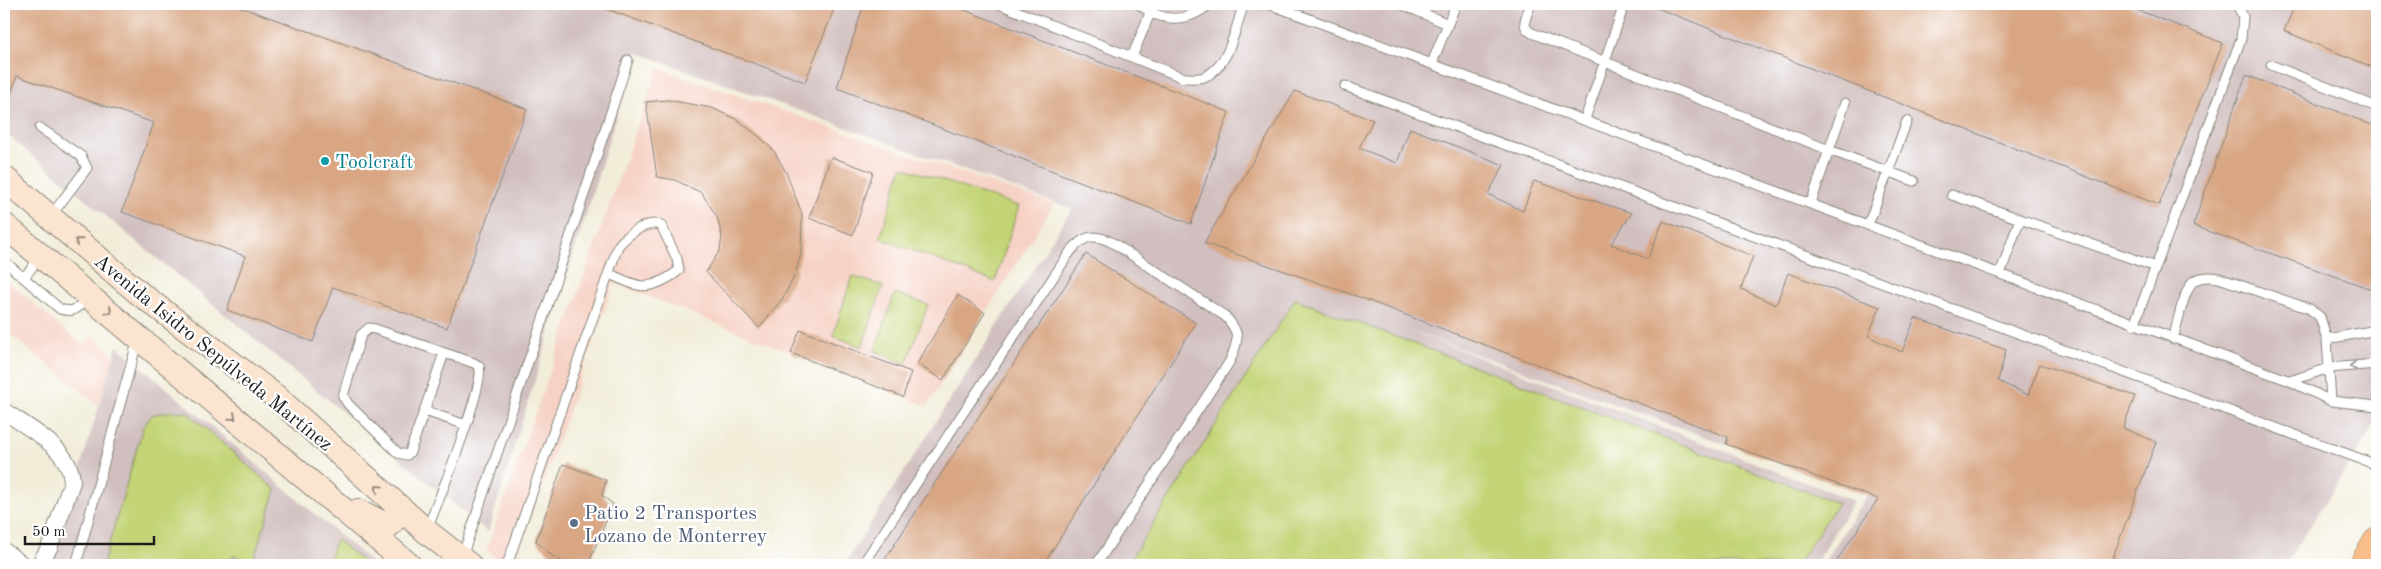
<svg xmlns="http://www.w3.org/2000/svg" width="2381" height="569" viewBox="0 0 2381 569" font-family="'Old Standard TT',serif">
<rect width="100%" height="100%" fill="#fff"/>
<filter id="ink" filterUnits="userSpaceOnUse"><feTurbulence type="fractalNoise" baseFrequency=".02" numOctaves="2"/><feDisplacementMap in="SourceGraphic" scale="10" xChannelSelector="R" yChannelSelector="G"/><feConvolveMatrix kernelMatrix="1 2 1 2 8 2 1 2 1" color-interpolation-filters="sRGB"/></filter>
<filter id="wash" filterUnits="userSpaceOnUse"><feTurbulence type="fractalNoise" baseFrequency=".0096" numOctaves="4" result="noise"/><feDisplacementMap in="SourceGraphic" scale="20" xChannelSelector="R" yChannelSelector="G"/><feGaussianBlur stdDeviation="1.12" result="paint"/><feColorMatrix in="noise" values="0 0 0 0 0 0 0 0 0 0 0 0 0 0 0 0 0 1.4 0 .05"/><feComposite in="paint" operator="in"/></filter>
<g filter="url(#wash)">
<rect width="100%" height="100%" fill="#f2edd9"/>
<path fill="#f6d2c5" d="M658,68L1054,204L927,406L614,283L514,565H501L487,549Z
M4,278L83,346L93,335L114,356L99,405L4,330Z"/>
<path fill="#d1bfbf" d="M4,4H2377V422L2285,565H1823L1867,495L1395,325L1854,501L1814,565H844L1072,209L636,52L488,532L4,132Z
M117,346L375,565H51Z"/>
<path fill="#c2d476" stroke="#6f7849" d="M902,167L1019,206L995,282L880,238Z
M852,276L883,286L862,347L833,336Z
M895,293L928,305L906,364L875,351Z
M1295,299L1838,503L1797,565H1127Z
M172,411L187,412L276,490L252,564L234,555L225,565H103L143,427L152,415Z
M336,539L367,565H327Z"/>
<g id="blocks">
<path fill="#d8a683" d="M4,4H232L527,109L447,328L333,287L313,342L227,310L245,256L122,212L154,123L17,76L6,108L4,107Z
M593,4H836L805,82Z
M864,4H949L1229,112L1191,224L837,88Z
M1647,4H2122L2223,43L2159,205Z
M2295,4H2377V69L2284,31Z
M2246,75L2377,127V291L2193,226Z
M1295,91L1373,120L1359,148L1397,163L1410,128L1504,165L1488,194L1523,211L1534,181L1632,213L1611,244L1648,259L1663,221L1753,256L1741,289L1776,305L1788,273L1880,307L1868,336L1902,352L1915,318L2006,350L1998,381L2028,395L2040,364L2135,396L2123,428L2156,442L2110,565H1834L1878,499L1726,444L1728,437L1348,293L1204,243Z
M668,100L712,108L738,120L761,138L774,151L786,172L802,214L801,254L795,275L783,298L759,328L706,272L720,250L722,236L717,217L702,193L675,180L657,177L646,102Z
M831,157L873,172L853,235L809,218Z
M1086,254L1196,323L1043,565H881Z
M958,295L985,313L943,380L917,364Z
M800,330L911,372L903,397L791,353Z
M563,464L606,480L602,496L613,504L588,565L567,564L552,556L536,541Z"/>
</g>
</g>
<g filter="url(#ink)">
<use href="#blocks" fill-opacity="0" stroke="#87847a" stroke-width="1"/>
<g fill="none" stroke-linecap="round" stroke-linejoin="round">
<defs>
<path id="service" d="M999,4L1184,78C1190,78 1198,79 1204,77C1230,67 1235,27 1244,4
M1139,4C1162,23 1187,23 1210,4
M1269,4L2290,381L2331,401L2377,406
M1401,4L1448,24
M1531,4C1527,15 1519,26 1532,33L1829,150L1914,181
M1132,57L1150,13
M1432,63L1456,4
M2271,65L2377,107
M1345,86L2377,465
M1585,119L1623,8
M40,128L81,156L87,168L50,217
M1952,195L2156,267
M1811,203L1845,103
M1868,225L1907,121
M4,261L60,309C75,314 79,307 89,296
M2000,274L2020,219
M24,278L40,257
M2134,325L2241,39L2243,17L2237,4
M2173,339C2177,326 2184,286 2195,280C2203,276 2211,277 2219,278L2310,309L2320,317L2327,339L2331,401
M2327,339L2377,330
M2290,381L2329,368L2377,364
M425,411L466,425
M427,529C436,507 487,381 479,366L474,363L375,329L369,328L361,335L343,396L348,404L398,453L407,455L410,452L444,353
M462,557L553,289L628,60
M76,565L138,339
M507,565L618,246C627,235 646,220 661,225L677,259L679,270C674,275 668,278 662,281C641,292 630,282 609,274
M862,565L1070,252C1084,235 1094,233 1113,243L1225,316C1241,333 1239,340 1230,361L1096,565"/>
<path id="minor" d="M4,411C29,429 71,448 72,482L49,548L39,565
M4,551L23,565"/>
<path id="secondary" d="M4,178L139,293L275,396L426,531L469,565
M4,225L409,565
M358,511L388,526L403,510"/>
<path id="trunk" d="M2363,565L2377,542"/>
</defs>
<use href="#service" stroke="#87847a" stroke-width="11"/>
<use href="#minor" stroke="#87847a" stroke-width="18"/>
<use href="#secondary" stroke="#87847a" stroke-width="26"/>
<use href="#trunk" stroke="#87847a" stroke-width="29"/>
<use href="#service" stroke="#fff" stroke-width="9"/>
<use href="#minor" stroke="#fff" stroke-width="16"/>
<use href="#secondary" stroke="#fce5d0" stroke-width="24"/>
<use href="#trunk" stroke="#f8bd89" stroke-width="28"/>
</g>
<defs><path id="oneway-chevron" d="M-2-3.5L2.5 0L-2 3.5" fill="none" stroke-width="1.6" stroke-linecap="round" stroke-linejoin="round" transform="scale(1.25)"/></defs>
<g stroke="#978b7f">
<use href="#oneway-chevron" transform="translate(78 241) rotate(-140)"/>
<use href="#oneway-chevron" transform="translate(109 311) rotate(40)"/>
<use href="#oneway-chevron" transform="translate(233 417) rotate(40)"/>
<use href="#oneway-chevron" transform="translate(378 488) rotate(-138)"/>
</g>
<use stroke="#999" href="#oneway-chevron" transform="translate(2353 366) rotate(174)"/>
</g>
<circle fill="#0f9aa8" stroke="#fff" stroke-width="2" cx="325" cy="161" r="5"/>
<circle fill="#5c6f8a" stroke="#fff" stroke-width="2" cx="574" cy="523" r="5"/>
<g text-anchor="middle" stroke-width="4.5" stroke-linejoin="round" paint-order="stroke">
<g font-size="20" fill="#0d838f" stroke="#fff" text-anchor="start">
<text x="335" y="168">Toolcraft</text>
</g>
<g font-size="20" fill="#1c1c1c" stroke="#fff">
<text transform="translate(214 352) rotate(39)" y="7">Avenida Isidro Sepúlveda Martínez</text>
</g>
<g font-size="20" fill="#4e5e75" stroke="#fff" text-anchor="start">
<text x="584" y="519">Patio 2 Transportes<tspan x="584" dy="23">Lozano de Monterrey</tspan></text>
</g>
</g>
<rect width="2381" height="569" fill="none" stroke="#fff" stroke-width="20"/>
<path d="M25 536v8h129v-8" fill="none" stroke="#1c1c1c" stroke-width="2.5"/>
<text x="32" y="536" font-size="15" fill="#1c1c1c" stroke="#ffffff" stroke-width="4" paint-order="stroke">50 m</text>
</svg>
